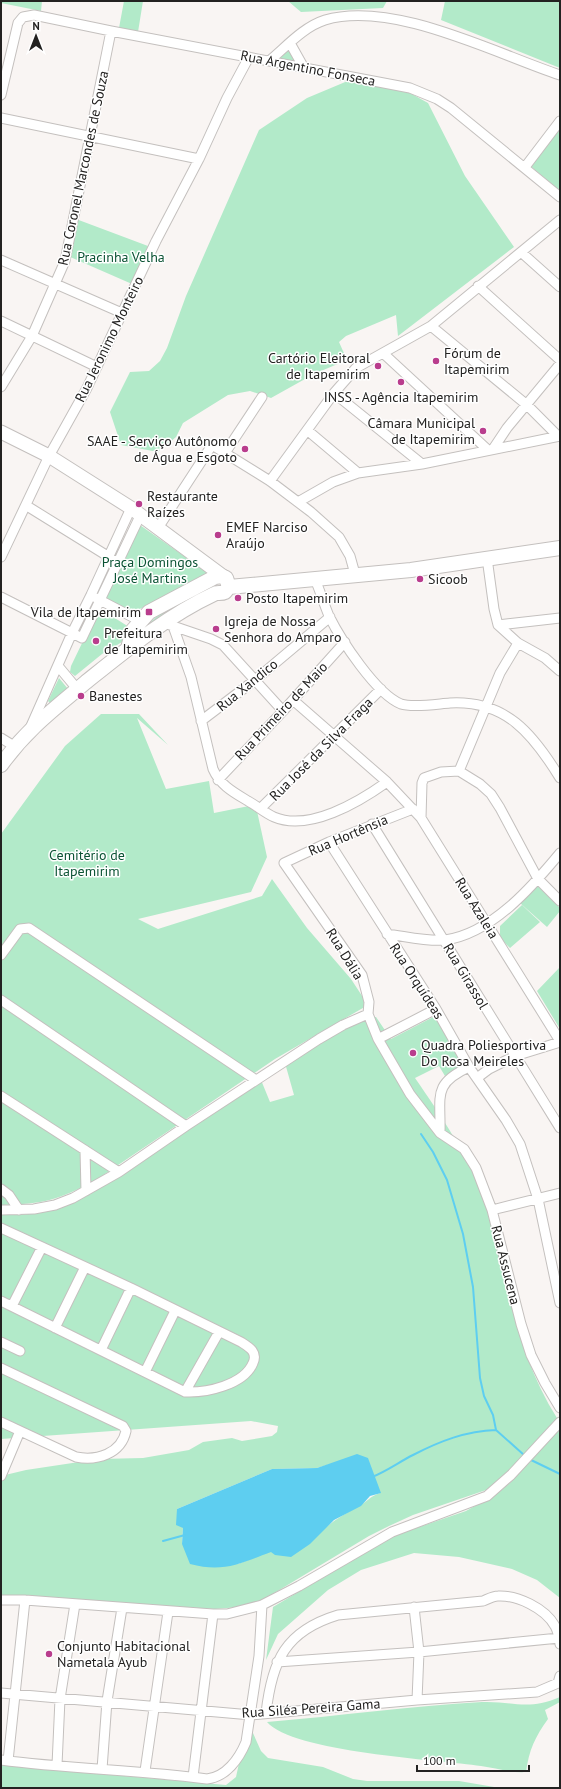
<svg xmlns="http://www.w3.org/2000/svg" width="561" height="1789" viewBox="0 0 561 1789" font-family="'PT Sans',sans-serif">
<rect width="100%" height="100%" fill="#f9f5f3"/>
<path fill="#b2eac9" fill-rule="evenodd" d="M1,1H42L41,11L1,3Z
M124,1H143L138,32L119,28Z
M288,1H387L383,8L301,12Z
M445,1H560V68L441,20Z
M289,48L298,63L273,60Z
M350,80L386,85L410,93L428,103L465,176L514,247L398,336L396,315L346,336L339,342L347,360L314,374L271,398L250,391L228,395L183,423L176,437L158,452L121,445L110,412L130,372L149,371L160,361L167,348L186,296L259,130L307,98Z
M560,120V191L528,164Z
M76,219L148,246L132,284L68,256Z
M137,523L211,575L129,614L103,599Z
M204,588L207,590L183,602L138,634L159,614Z
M99,608L129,627L122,642L102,654L75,676L70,672L71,666Z
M59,678L68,689L51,704L48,701Z
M101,714H139L168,745L137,718L166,789L209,781L214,813L249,806L257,811L267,857L251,892L138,919L158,929L262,896L272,879L307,928L351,979L368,1005L275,1059L96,1180C58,1200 44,1204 1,1205V834L65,746Z
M537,885L560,908V911L547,927L520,903Z
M522,905L540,922L510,948L500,938V926Z
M560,967V1029L537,991Z
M435,1016L463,1065L445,1076L439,1066L415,1078C442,1117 469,1157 485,1202C495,1233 500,1265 509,1297C520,1340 533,1380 557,1418L505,1476L489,1489L413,1515L389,1526L369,1536L261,1601L239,1607L215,1609L1,1595V1476L26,1470L99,1459L143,1458L189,1450L203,1442L232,1438L242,1441L272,1436L277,1432L278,1426L251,1421L1,1439V1215C38,1215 55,1212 88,1195L261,1080L270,1102L294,1095L285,1063L341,1031L371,1017H376L391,1039ZM337,1462L380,1493C369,1497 368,1501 359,1506C347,1513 335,1519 324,1529L238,1564L182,1544L183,1528L177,1509L272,1469L317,1468Z
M560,1428V1598L537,1580L512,1569L459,1557L414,1553L361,1570L328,1590L278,1634L266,1660L273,1607L393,1536L466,1511L498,1493L511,1482Z
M560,1697V1702L545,1710L548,1719C535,1737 529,1750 526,1772C511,1773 496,1768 481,1766C439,1760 292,1752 267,1722C339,1716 411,1706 482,1702C515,1701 527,1711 560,1697Z
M248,1722L261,1751L268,1758L323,1767L353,1779L367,1781H459L500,1788H1V1765L226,1785L236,1777Z"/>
<path fill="#5ecef0" d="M357,1454L368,1458L381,1493L370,1496L361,1506L334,1520L310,1544L291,1557L275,1555L271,1552C241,1563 224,1573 190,1564L182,1544L183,1528L176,1525L177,1509L272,1469L317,1468Z"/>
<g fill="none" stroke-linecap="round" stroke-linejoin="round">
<path stroke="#5ecef0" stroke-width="2" d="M421,1134L433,1152L447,1180L463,1234L473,1287L480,1378L484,1396L493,1415L496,1430L524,1455
M529,1459L560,1474
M372,1477C387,1471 399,1462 413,1455C440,1441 466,1431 496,1430
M163,1541L185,1535"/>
<defs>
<path id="street" d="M290,43L304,68
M269,61C286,47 303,27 325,20C393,0 494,53 560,75
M1,95L18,23L23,17L34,15L111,31L410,88L437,99L451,108L560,197
M1,118L199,159
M525,167L560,121
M522,253L560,287
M1,260L122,313
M478,286L560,360
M1,321L97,367
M431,326L527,405L558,436
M384,354L488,450
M1,387L32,336L65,261L111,31
M334,393L422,464
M307,430L358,473
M493,449L507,428L560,364
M225,453L262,397
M270,481L334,393L356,368L431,326L560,220
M298,502L333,482L358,473L422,464L560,436
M27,506L114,560
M158,528L212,445L270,481L311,512L339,537L350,556L355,574
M1,557L49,456L87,388L156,241L199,159L227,98L249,57
M487,558L494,609L498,625L518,643L545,658L560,671
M315,579C320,591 324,604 329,616C341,640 376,694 401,704C413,708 437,704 450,703C506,700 533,734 560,778
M1,597L82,638L140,516
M96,598L140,621
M164,623L173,626L191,677L213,769C220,785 233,792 248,801C257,806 265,813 274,817C309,832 359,802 387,782
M498,625L560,618
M173,626L211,639L223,645L283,711
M58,666L78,690
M293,700L387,782L421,818L560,1041
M201,721L255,680L330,617
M31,726L72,633L91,595L131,508
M1,738L14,746
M459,771L500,673L518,643
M218,780L283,711L345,642
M261,808L381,689
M413,809L329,842L284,863L362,975L369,1002L368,1014L378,1039L410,1094L440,1133L464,1149L476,1168L492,1210L521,1324L531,1355L545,1383L560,1408
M421,818L422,783L424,778L441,772L459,771L480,784L491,794L500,808L538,879L560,901
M372,824L560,1128
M329,842L436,1009L469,1067L506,1120L520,1144L538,1199L560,1303
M387,934C404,936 428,942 445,940C491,934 532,887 560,853
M1,955L20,929L29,928L256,1080
M1,1000L186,1126
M378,1039L436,1009
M477,1078L489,1069L515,1056L560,1042
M1,1096L119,1172
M440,1133C441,1096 432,1084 469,1067
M85,1150L86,1191
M1,1189L9,1195L19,1210
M1,1210L34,1209L55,1205L73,1198L119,1172L186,1126L319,1039L343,1025L368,1014
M492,1210L560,1193
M1,1228L131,1288L241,1342C249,1347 258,1352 253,1363C244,1385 206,1393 185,1392L1,1301
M12,1306L42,1247
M55,1328L85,1267
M1,1342L20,1351
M101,1350L131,1288
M1,1368L123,1426L126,1431C121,1454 97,1461 76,1457L1,1422
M145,1372L175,1311
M185,1392L219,1332
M1,1476L20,1431
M1,1600H25L213,1614H227L262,1605L299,1586L392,1532L487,1496L511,1475L560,1422
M414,1607L419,1652L417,1700
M277,1662L419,1652L559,1638
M1,1693L251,1715L417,1700L537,1692L558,1683L560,1676
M266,1713C272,1661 285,1631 338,1615L483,1601C488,1599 493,1596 498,1596C517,1595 545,1608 555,1626C558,1631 559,1638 560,1644
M1,1760C69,1769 138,1770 207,1779C226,1777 239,1759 246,1742L259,1656L262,1605
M8,1761L25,1600
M57,1765L60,1699L75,1604
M102,1769L107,1701L122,1608
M145,1771L168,1612
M193,1777L213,1614"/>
<path id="secondary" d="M1,432L49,456L131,508L224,577"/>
<path id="primary" d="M229,587L411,570L560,548
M1,765C27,729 53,710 86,682C126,650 167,616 214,594C217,592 221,594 225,592L229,587L226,578L221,576L215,577L149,612L133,630L128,648"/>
</defs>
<use href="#street" stroke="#c4c0be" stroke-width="11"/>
<use href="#secondary" stroke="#c4c0be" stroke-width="15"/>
<use href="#primary" stroke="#c4c0be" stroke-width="16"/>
<use href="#street" stroke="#fff" stroke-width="9"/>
<use href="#secondary" stroke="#fff" stroke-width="13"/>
<use href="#primary" stroke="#fff" stroke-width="14"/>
</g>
<g fill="#b93d8d" stroke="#fff" stroke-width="1.5">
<circle cx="436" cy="361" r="4"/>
<circle cx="378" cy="366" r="4"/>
<circle cx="401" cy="382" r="4"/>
<circle cx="483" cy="431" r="4"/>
<circle cx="245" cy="449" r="4"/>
<circle cx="139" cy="504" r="4"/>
<circle cx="218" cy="535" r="4"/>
<circle cx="420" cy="579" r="4"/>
<circle cx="238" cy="598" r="4"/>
<rect x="145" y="608" width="8" height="8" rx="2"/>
<circle cx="216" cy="629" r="4"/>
<circle cx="96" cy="641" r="4"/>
<circle cx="81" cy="696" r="4"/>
<circle cx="413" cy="1053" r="4"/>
<circle cx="49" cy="1654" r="4"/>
</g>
<g text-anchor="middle" stroke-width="3" stroke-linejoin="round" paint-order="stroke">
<g font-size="14" fill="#232221" stroke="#fff">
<text transform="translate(308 68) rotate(11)" y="5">Rua Argentino Fonseca</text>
<text transform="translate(83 168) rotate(-78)" y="5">Rua Coronel Marcondes de Souza</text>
<text transform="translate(109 339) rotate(-64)" y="5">Rua Jeronimo Monteiro</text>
<text transform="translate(247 685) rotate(-39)" y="5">Rua Xandico</text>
<text transform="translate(281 711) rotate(-47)" y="5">Rua Primeiro de Maio</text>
<text transform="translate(321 749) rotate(-45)" y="5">Rua José da Silva Fraga</text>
<text transform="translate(348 835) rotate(-23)" y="5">Rua Hortênsia</text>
<text transform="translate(477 908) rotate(58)" y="5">Rua Azaleia</text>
<text transform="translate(345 954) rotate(58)" y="5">Rua Dália</text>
<text transform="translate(466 976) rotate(59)" y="5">Rua Girassol</text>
<text transform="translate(417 981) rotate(57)" y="5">Rua Orquídeas</text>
<text transform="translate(506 1265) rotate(76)" y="5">Rua Assucena</text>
<text transform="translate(311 1708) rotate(-4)" y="5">Rua Siléa Pereira Gama</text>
</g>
<g font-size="14" fill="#0b5334" stroke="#fff">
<text x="121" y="262">Pracinha Velha</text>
<text x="150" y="567">Praça Domingos<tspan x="150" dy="16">José Martins</tspan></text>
<text x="87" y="860">Cemitério de<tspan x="87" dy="16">Itapemirim</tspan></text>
</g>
<g font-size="14" fill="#232221" stroke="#fff" text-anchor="start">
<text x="444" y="358">Fórum de<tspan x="444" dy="16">Itapemirim</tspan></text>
<text x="370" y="363" text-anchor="end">Cartório Eleitoral<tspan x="370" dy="16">de Itapemirim</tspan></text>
<text x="401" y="402" text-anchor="middle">INSS - Agência Itapemirim</text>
<text x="475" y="428" text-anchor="end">Câmara Municipal<tspan x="475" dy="16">de Itapemirim</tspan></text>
<text x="237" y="446" text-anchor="end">SAAE - Serviço Autônomo<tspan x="237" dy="16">de Água e Esgoto</tspan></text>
<text x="147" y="501">Restaurante<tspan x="147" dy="16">Raízes</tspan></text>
<text x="226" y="532">EMEF Narciso<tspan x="226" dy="16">Araújo</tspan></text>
<text x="428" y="584">Sicoob</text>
<text x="246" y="603">Posto Itapemirim</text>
<text x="141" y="617" text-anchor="end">Vila de Itapemirim</text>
<text x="224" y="626">Igreja de Nossa<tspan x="224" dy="16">Senhora do Amparo</tspan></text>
<text x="104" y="638">Prefeitura<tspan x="104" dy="16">de Itapemirim</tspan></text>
<text x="89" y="701">Banestes</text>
<text x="421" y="1050">Quadra Poliesportiva<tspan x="421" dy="16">Do Rosa Meireles</tspan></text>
<text x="57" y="1651">Conjunto Habitacional<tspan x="57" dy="16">Nametala Ayub</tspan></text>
</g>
</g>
<rect width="561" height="1789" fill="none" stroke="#232221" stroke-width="4"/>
<g transform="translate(36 36)" stroke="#ffffff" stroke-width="3" paint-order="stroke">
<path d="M0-3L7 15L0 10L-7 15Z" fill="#232221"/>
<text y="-6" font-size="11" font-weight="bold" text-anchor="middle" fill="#232221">N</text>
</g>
<path d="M417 1765v6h112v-6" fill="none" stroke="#232221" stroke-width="2"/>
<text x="423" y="1765" font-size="12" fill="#232221" stroke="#ffffff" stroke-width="3" paint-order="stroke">100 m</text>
</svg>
